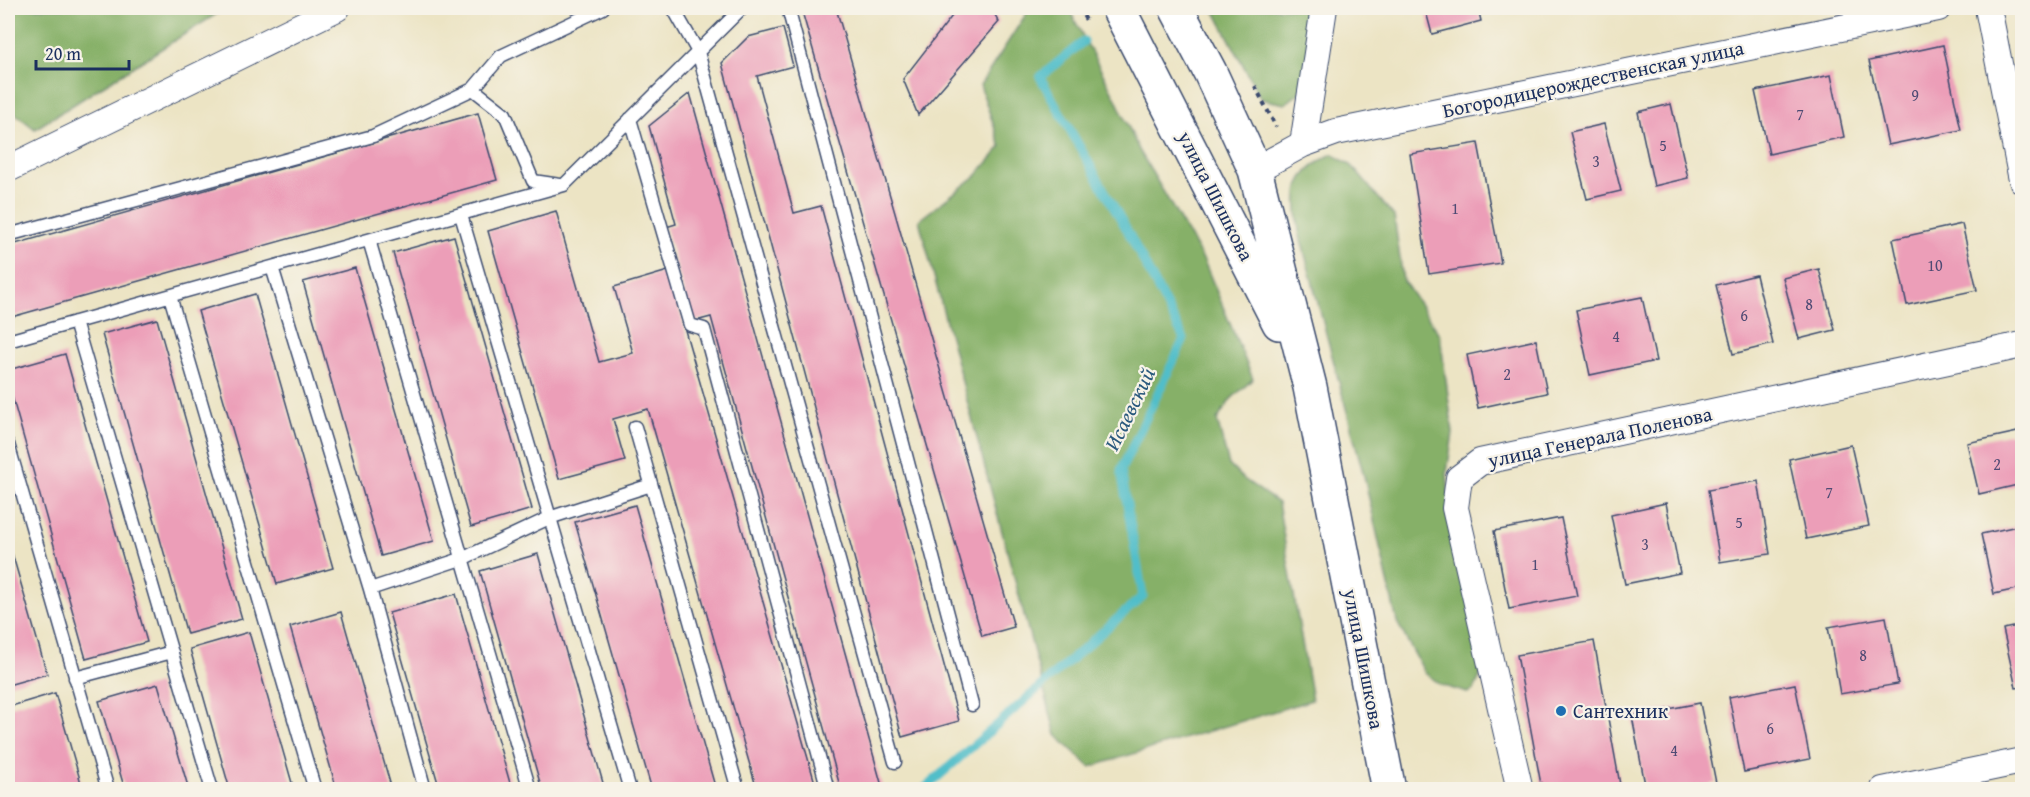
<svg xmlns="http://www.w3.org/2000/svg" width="2030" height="797" viewBox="0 0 2030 797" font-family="'Gentium Book Plus',serif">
<rect width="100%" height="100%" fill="#f7f3e8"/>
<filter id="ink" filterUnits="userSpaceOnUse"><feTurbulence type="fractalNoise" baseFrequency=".0167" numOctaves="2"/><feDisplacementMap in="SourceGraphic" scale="12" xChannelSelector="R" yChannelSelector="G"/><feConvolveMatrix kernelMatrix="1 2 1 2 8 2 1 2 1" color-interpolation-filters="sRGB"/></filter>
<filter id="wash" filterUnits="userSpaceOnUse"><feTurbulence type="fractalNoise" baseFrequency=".008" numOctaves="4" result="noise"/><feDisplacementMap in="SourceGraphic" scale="24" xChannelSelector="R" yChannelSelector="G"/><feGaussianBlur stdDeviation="1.35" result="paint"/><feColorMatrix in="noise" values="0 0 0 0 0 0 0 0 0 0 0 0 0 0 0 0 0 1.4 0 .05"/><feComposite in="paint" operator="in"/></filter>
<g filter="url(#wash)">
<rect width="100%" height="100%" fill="#ece4c4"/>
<path fill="#86b068" stroke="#507063" stroke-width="1.5" d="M8,8H226L35,129L8,108Z
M1030,8H1058L1071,13L1115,97L1139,150L1204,261L1253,379L1231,399L1217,420L1229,465L1241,477L1278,503L1312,700L1090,767L1056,735L919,220L976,176L1001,147L980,85Z
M1213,8H1315L1303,90L1285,104L1261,99Z
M1332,154L1351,165L1394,216L1403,280L1440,335L1453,433L1447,472L1450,509L1485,665L1474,690L1467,693L1441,685L1425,673L1397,622L1364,476L1299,232C1295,190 1291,176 1332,154Z"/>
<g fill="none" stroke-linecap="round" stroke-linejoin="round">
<path stroke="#51bec9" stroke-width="9" d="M923,790L1143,596L1121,470L1184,339L1127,230L1040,77L1084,41"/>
</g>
<g id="blocks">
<path fill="#ec9eb8" d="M801,8H836L1014,627L982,636Z
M947,8H991L999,22L918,115L903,79L952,16Z
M1425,8H1478L1481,21L1432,34Z
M783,28L793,66L757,76L794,213L821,206L959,721L902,737L722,63L748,37Z
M1943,45L1961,130L1888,145L1869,61Z
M1831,75L1844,137L1769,154L1755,91Z
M690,93L883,790H841L711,317L692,322L666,227L676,224L649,126Z
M1671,104L1688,178L1654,186L1638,112Z
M478,113L497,180L8,318V246Z
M1604,124L1621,191L1587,199L1570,132Z
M1478,143L1501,263L1429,274L1410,154Z
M556,211L599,362L633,353L614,287L668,271L817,790H757L648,409L613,419L625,461L559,479L488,231Z
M1962,224L1977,290L1907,305L1893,239Z
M454,236L532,509L471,527L393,253Z
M355,268L434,541L381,556L303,282Z
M1819,269L1835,330L1799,339L1783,278Z
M1756,275L1773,344L1733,354L1716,285Z
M255,294L333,568L277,584L198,311Z
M1642,297L1656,361L1590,375L1576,310Z
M157,319L242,619L187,634L102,334Z
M1536,340L1547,393L1478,408L1467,355Z
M65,354L147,642L86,659L8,382V370Z
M2022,431V484L1979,494L1967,443Z
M1851,445L1869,526L1806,539L1789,459Z
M1758,481L1770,554L1720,562L1708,490Z
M1666,503L1680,573L1625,584L1611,515Z
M635,505L716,790H652L575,522Z
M1561,518L1577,596L1509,609L1494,531Z
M2022,525V588L1994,594L1981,534Z
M8,539L47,674L8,685Z
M538,554L605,790H542L480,571Z
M456,594L512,790H440L389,613Z
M341,612L392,790H337L290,627Z
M1886,617L1898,684L1840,694L1828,627Z
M2022,625V687L2016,688L2003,629Z
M249,632L294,790H230L190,649Z
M1594,641L1621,790H1542L1517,655Z
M158,684L189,790H125L99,701Z
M1795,684L1810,759L1744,772L1729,697Z
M55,693L83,790H10L8,707Z
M1700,703L1716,783L1684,790H1646L1632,716Z"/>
</g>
</g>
<g filter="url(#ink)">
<use href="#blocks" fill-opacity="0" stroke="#3a4a6d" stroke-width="1.5"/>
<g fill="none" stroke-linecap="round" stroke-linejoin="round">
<defs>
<path id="lane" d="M673,8L698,52L895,762
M788,8L972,705
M473,89L501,56L603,8
M630,119L690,325L704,329L828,790
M461,215L630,790
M8,235L373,136L473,89L505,114L533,181L560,185
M369,240L530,790
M272,267L370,589L425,790
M170,296L315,790
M75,322L212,790
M8,341L564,185L742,8
M635,427L738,790
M8,444L108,790
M370,589L464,558L549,518L651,485
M75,678L172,652"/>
<path id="street" d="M1988,8L2022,180
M1303,144L1324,8
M8,169L337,8
M1255,170L1303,144L1336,132L1938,8
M1520,790L1455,508L1459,478L1480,462L2022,345
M1883,790L2022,761"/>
<path id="primary" d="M1118,8L1279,323
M1176,8L1210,72L1255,170L1310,387L1389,790"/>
</defs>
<use href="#lane" stroke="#3a4a6d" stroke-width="15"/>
<use href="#street" stroke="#3a4a6d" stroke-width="28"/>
<use href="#primary" stroke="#3a4a6d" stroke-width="36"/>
<path stroke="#3a4a6d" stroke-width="4" stroke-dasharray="4.5 4.5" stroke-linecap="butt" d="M1079,8L1087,22
M1255,86L1276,127"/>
<use href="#lane" stroke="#fff" stroke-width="12"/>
<use href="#street" stroke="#fff" stroke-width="26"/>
<use href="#primary" stroke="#fff" stroke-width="33"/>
</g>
</g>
<circle fill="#1f6fb2" stroke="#f7f3e8" stroke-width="2" cx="1561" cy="711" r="6"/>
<g text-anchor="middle" stroke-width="4.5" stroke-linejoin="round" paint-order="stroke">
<g font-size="16" fill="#4f4b74">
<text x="1915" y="101">9</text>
<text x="1800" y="120">7</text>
<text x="1663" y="151">5</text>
<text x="1596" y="167">3</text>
<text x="1455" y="214">1</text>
<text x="1935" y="271">10</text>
<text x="1809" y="310">8</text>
<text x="1744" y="321">6</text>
<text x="1616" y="342">4</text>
<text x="1507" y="380">2</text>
<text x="1997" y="470">2</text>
<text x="1829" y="498">7</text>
<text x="1739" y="528">5</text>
<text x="1645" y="550">3</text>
<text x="1535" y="570">1</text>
<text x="1863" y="661">8</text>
<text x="1770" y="734">6</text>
<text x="1674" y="756">4</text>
</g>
<g font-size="20" fill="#1b2f5e" stroke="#f7f3e8">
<text transform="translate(1593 79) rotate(-12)" y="7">Богородицерождественская улица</text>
<text transform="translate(1216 196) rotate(63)" y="7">улица Шишкова</text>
<text transform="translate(1600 437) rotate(-12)" y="7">улица Генерала Поленова</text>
<text transform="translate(1364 659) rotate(79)" y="7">улица Шишкова</text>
</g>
<g font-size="20" fill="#1b2f5e" stroke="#f7f3e8" text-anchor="start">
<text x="1573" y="718">Сантехник</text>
</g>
<g font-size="21" font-style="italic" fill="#2b5a7e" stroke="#f7f3e8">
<text transform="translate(1130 409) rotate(-64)" y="7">Исаевский</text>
</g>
</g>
<rect width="2030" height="797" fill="none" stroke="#f7f3e8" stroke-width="30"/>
<path d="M36 60v9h93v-9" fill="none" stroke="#1b2f5e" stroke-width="3"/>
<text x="45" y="60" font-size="18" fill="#1b2f5e" stroke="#f7f3e8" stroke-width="4.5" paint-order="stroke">20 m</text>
</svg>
